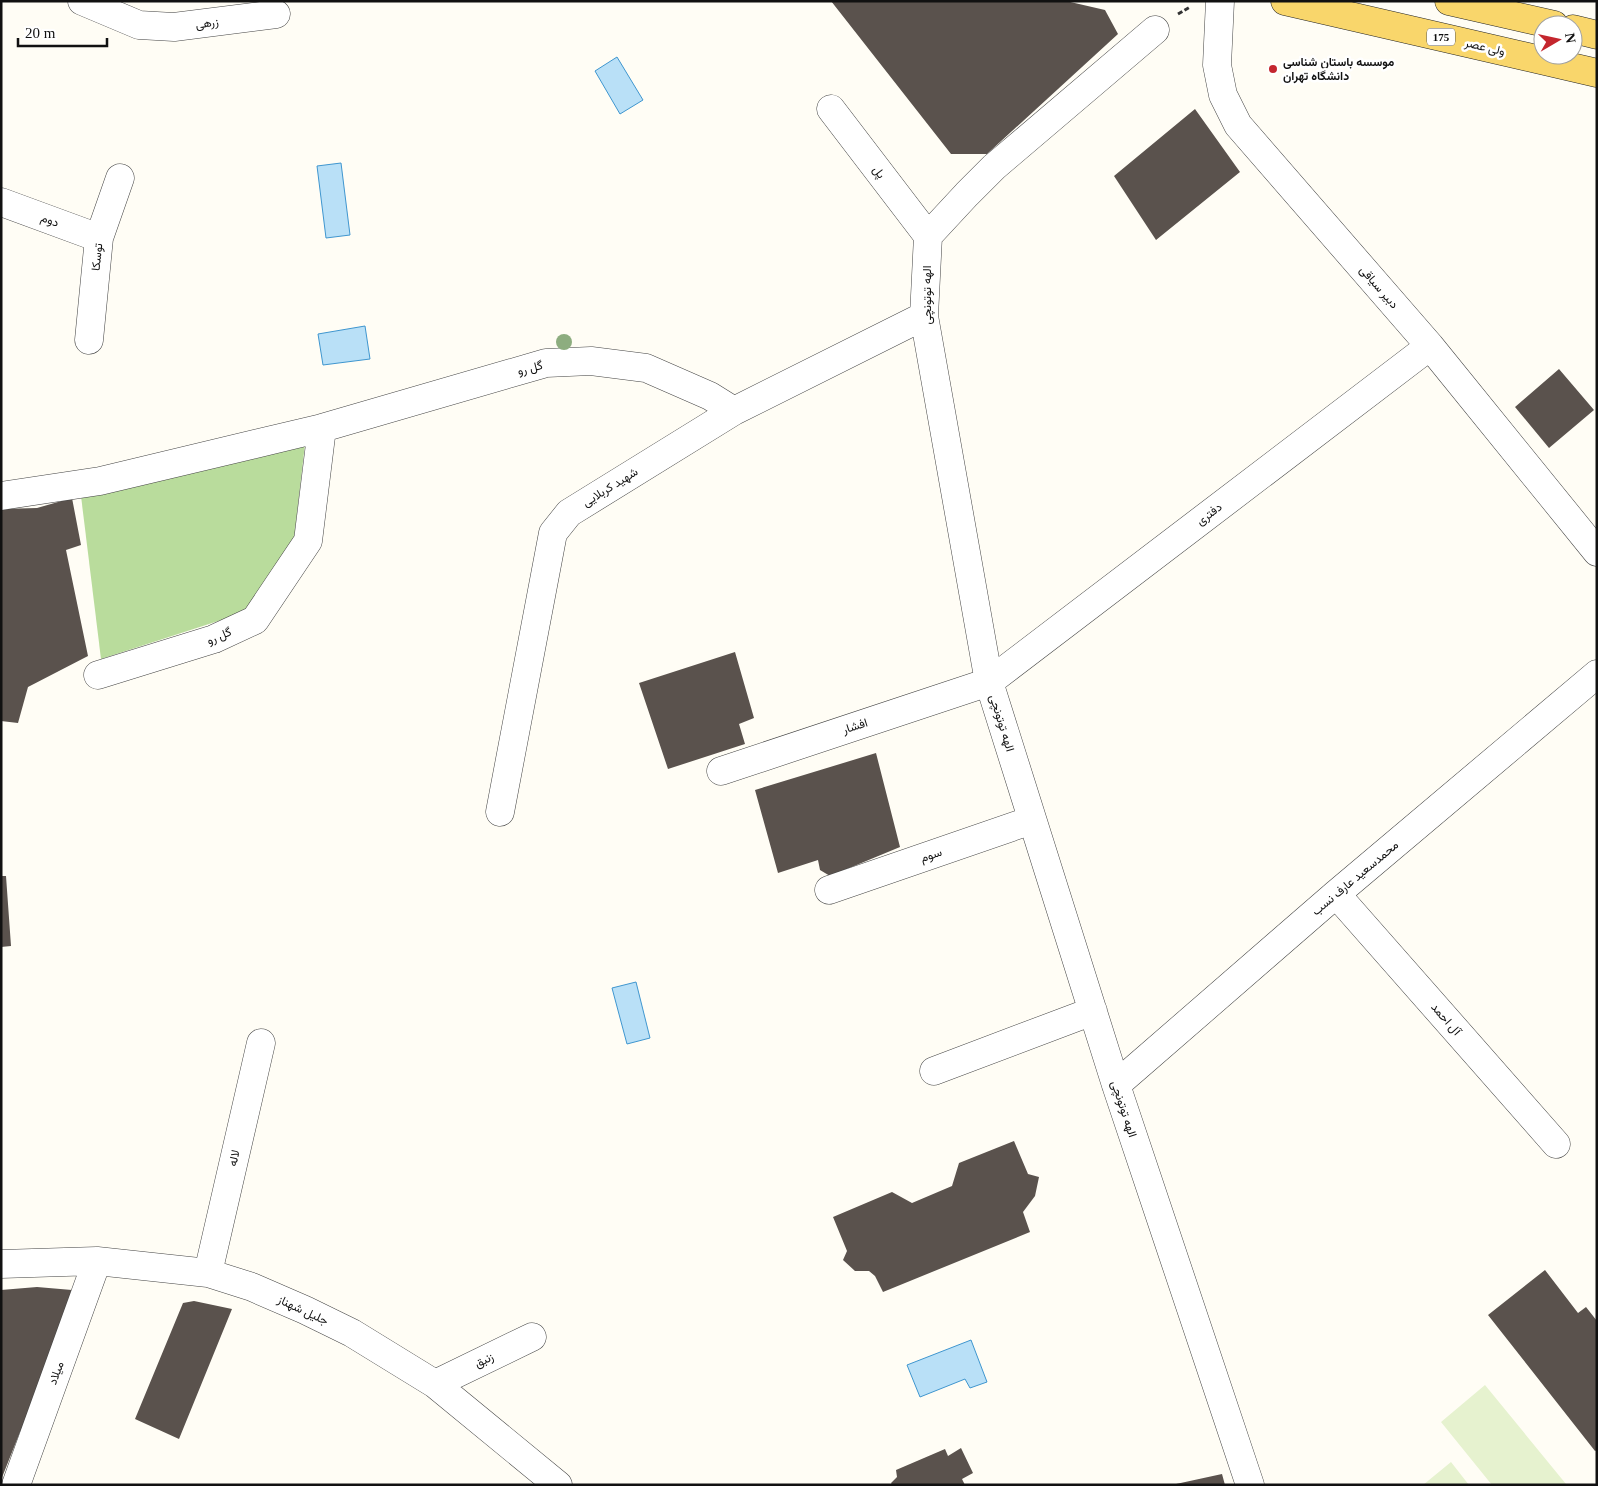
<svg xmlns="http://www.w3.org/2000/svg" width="1598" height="1486" viewBox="0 0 1598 1486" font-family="'Times New Roman',Vazirmatn,serif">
<rect width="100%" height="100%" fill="#fffdf5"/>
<path fill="#b9dc9c" d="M305,444L294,540L246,612L101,659L81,496Z"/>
<path fill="#e6f2cf" d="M1485,1385L1566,1484L1565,1485H1492L1441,1422Z
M1451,1462L1469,1485H1423Z"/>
<path fill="#b9e0f7" stroke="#3f96cf" d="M617,57L643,100L620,114L595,71Z
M341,163L350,235L326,238L317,166Z
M365,326L370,359L323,365L318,334Z
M636,982L650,1038L627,1044L612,988Z
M971,1340L987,1382L970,1388L965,1379L920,1397L907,1365Z"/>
<path fill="#5a524d" d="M831,1H1066L1105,10L1118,34L987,154H951Z
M1195,109L1240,172L1156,240L1114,176Z
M1559,369L1594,410L1549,448L1515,407Z
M72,498L81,545L66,550L88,656L28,687L18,723L1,721V509L37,508Z
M735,652L754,718L739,724L745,744L668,769L639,683Z
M876,753L900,847L830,876L820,870L818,860L778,873L755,790Z
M1,876H6L11,946L1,947Z
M1014,1141L1028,1174L1039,1177L1035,1196L1023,1212L1030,1232L883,1292L875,1276L869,1271H855L843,1260L847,1251L833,1217L892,1192L912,1203L952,1186L959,1163Z
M1545,1270L1578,1313L1586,1307L1597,1321V1450L1595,1451L1488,1315Z
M37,1287L72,1290L23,1433L20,1432L1,1480V1290Z
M194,1301L232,1309L179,1439L135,1419L183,1303Z
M961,1448L973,1473L962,1479L965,1485H892L891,1483L897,1477L896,1470L945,1449L948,1456Z
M1222,1474L1225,1485H1176V1484Z"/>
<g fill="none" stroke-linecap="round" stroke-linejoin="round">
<defs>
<path id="minor" d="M82,1L139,25L174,27L276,14
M1220,1L1217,65L1223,95L1238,125L1430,346L1597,552
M1155,30L994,167L967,194L928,236L924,316L989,682L1116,1085L1250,1485
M831,109L928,236
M1,202L99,238
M89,340L99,238L120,178
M1,496L100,481L322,428L546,363L591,361L646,368L710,396L734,411
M98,675L214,639L255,620L308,541L322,428
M721,771L989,682L1430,346
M500,812L553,533L569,513L734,411L924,316
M829,890L1032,820
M1336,894L1556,1144
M934,1071L1093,1011
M1116,1085L1336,894L1597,674
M1,1264L97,1261L208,1273L252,1287L305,1310L352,1333L435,1384L558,1485
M208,1273L261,1043
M435,1384L532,1337
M16,1485L97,1261"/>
<path id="major" d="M1285,1L1597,73
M1449,1L1554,25
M1573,29L1597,35"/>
</defs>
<use href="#minor" stroke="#444" stroke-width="29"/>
<use href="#major" stroke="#222" stroke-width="29"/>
<path stroke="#333" stroke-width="3" stroke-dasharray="5 2.5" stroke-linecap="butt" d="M1178,14L1190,7"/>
<use href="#minor" stroke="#fff" stroke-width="28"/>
<use href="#major" stroke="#f9d66b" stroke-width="28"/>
</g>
<circle fill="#8dad7f" cx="564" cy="342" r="8"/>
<circle fill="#c4262e" stroke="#fff" stroke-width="2" cx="1273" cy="69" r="5"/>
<g text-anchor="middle" stroke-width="5" stroke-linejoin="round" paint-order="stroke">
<rect fill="#fff" stroke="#585858" stroke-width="1" x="1427" y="28.5" width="28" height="17" rx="4"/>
<g font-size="11" font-weight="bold" fill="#111">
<text x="1441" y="41">175</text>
</g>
<g font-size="12" fill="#111" stroke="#fff">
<text transform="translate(207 23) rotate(-7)" y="4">زرهی</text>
<text transform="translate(1485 47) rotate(13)" y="4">ولی عصر</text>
<text transform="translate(879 172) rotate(53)" y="4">پل</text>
<text transform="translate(50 220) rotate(20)" y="4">دوم</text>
<text transform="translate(97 257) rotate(-84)" y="4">توسکا</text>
<text transform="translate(1379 287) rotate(49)" y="4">دبیر سیاقی</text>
<text transform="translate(927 295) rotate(-90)" y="4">الهه توتونچی</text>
<text transform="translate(530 368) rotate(-14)" y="4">گل رو</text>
<text transform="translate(610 487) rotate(-32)" y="4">شهید کربلایی</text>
<text transform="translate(1209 514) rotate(-37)" y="4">دفتری</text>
<text transform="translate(219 636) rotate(-23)" y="4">گل رو</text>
<text transform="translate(1002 723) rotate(73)" y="4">الهه توتونچی</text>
<text transform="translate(855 726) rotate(-18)" y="4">افشار</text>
<text transform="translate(931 855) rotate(-19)" y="4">سوم</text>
<text transform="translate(1355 878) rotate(-40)" y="4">محمدسعید عارف نسب</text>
<text transform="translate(1446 1019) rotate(49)" y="4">آل احمد</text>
<text transform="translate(1124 1109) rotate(72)" y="4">الهه توتونچی</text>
<text transform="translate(234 1158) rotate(-77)" y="4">لاله</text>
<text transform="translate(303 1310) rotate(25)" y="4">جلیل شهناز</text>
<text transform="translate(484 1360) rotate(-26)" y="4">زنبق</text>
<text transform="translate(56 1373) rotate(-70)" y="4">میلاد</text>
</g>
<g font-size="12" font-weight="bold" fill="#111" stroke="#fff" text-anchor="start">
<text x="1283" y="66">موسسه باستان شناسی<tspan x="1283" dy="14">دانشگاه تهران</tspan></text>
</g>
</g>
<rect width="1598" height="1486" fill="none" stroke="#111111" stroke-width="5"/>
<g transform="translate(1558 40) rotate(81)"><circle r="24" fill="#ffffff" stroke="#a0a0a0"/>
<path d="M0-4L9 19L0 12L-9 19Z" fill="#c4262e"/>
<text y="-8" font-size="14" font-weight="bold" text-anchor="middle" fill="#111111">N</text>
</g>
<path d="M18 38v8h89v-8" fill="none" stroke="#111111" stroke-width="2.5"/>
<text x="25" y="38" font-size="15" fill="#111111" stroke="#ffffff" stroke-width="4" paint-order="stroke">20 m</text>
</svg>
